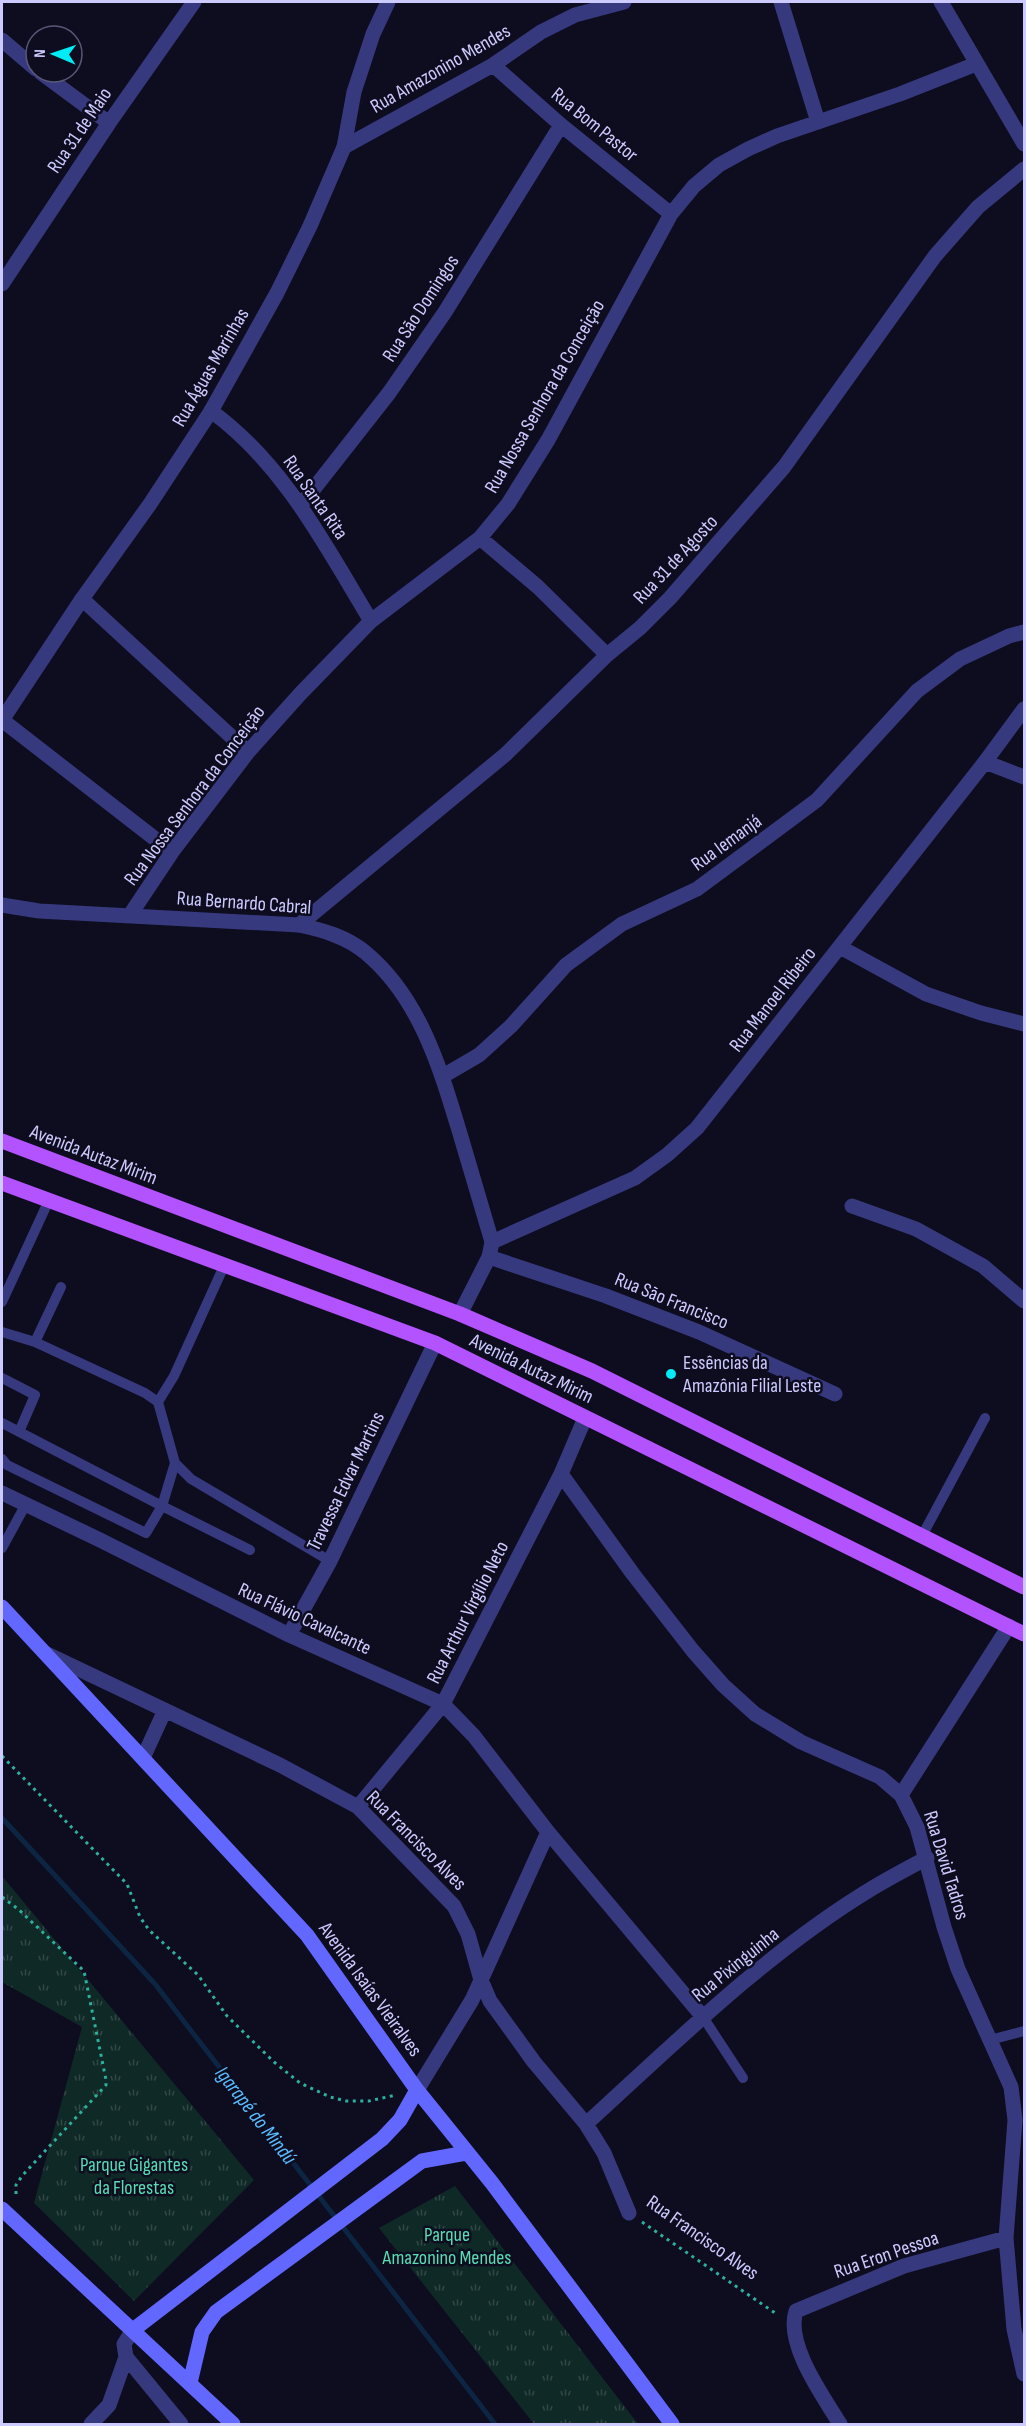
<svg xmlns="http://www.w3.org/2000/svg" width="1026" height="2426" viewBox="0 0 1026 2426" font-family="'Sofia Sans Condensed',sans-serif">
<defs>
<pattern id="grass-tufts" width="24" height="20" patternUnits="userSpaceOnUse" patternTransform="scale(1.5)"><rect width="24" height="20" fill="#0f2926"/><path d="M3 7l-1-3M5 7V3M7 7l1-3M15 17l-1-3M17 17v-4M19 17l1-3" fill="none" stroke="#314747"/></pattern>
</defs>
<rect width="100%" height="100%" fill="#0e0c1f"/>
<path fill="url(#grass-tufts)" d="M2,1876L254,2180L134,2301L34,2203L82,2027L2,1982Z
M455,2186L638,2424H534L379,2228Z"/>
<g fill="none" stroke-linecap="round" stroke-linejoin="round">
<path stroke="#0c2543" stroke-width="5" d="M2,1818L155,1984L495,2424"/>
<path stroke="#2db0a0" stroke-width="3" stroke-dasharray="3 4.5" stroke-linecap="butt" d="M2,1756L127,1884L140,1917L149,1930L198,1975L227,2016L274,2062L300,2083L330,2097L346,2101H369L396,2095
M2,1897L18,1909L84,1971L106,2080V2085L22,2176L16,2185V2198
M642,2222L778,2315"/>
<path stroke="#37397e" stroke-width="10" d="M2,1302L49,1200
M2,1332L35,1342L61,1287
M35,1342L145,1393L158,1402L174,1376L224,1266
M2,1378L35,1395L19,1432
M158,1402L175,1463L191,1479L330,1561
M2,1423L162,1506L146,1533L7,1465L2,1459
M175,1463L162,1506L250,1550
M922,1536L985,1418
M2,1548L26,1504
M703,2017L743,2078
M990,2040L1024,2031"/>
<path stroke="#37397e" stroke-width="15" d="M781,2L818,122
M941,2L1024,144
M2,40L36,69
M493,65L561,125L671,214
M40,72L109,123
M344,147L493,65L541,32L575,15L624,2
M2,284L109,123L194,2
M211,411C284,464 325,545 371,621
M301,505L389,393L445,312L561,125
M480,538L538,587L607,655
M82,599L248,752
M2,720L172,852
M985,762L1024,777
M130,915L172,852L248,752L301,693L371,621L480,538L508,504L548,440L671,214L694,186L719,165L748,149L777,136L900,94L976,64
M299,925L506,754L607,655L640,628L670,598L784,467L935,256L978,207L1024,169
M840,947L926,994L981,1013L1024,1024
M443,1076L479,1055L511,1026L566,965L622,924L697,889L817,800L917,691L960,659L1009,636L1024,632
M852,1206L916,1229L983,1266L1024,1301
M492,1242L635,1178L667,1155L697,1128L985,762L1024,709
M489,1257L606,1296L699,1332L835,1394
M561,1474L633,1574L693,1651L723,1685L755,1714L801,1742L880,1777L901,1795L917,1827L944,1927L958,1969L1011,2087L1015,2120L1006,2238L1014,2329L1024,2374
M2,1493L100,1540L289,1635L443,1704L474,1736L548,1832L703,2017
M289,1635L330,1561L435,1343
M47,1654L280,1765L358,1807L454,1906L468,1934L481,1980L490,2001L534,2062L586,2124L604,2153L629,2213
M143,1758L165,1710
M901,1795L1009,1626
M358,1807L443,1704L561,1474L585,1418
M417,2090L472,2000L548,1832
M586,2124C676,2042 767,1952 871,1889C889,1878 908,1868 927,1858
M133,2330L124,2344L126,2357L181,2424
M91,2424L109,2405L126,2357
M840,2424C823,2396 785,2344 796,2311L904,2266L1006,2238"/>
<path stroke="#37397e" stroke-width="15" d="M2,720L82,599L150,504L211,411L277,293L310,226L344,147L354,92L373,34L388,2
M2,905L39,911L299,925C323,930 347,937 366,953C421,999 441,1071 461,1137C471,1172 482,1207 492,1242L489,1257L460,1314"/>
<path stroke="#6268ff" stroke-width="15" d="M2,1607L307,1935L417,2090L492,2183L672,2424
M2,2209L233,2424
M133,2330L382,2139L400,2120L417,2090
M190,2383L202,2332L216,2312L422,2161L466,2153"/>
<path stroke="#b352ff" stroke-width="15" d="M2,1141L460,1314L592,1371L1024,1587
M2,1183L435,1343L1024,1634"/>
</g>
<circle fill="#01ecf5" stroke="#0e0c1f" stroke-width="2" cx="671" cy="1374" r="6"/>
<g text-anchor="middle" stroke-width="5" stroke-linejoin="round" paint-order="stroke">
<g font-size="20" fill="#cdcaff" stroke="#0e0c1f">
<text transform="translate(440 68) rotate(-30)" y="7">Rua Amazonino Mendes</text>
<text transform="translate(595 124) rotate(39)" y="7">Rua Bom Pastor</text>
<text transform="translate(79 130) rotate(-56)" y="7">Rua 31 de Maio</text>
<text transform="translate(420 308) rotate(-57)" y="7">Rua São Domingos</text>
<text transform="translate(210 367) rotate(-60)" y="7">Rua Águas Marinhas</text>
<text transform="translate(544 396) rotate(-60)" y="7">Rua Nossa Senhora da Conceição</text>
<text transform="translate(316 497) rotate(55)" y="7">Rua Santa Rita</text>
<text transform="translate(675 559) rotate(-47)" y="7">Rua 31 de Agosto</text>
<text transform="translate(194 795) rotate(-53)" y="7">Rua Nossa Senhora da Conceição</text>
<text transform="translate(726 842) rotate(-36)" y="7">Rua Iemanjá</text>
<text transform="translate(244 902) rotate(4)" y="7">Rua Bernardo Cabral</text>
<text transform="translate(772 999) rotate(-52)" y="7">Rua Manoel Ribeiro</text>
<text transform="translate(94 1154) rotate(21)" y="7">Avenida Autaz Mirim</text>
<text transform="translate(672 1300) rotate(22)" y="7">Rua São Francisco</text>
<text transform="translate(532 1368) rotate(26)" y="7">Avenida Autaz Mirim</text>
<text transform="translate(345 1481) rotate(-64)" y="7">Travessa Edvar Martins</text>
<text transform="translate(467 1612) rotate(-63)" y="7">Rua Arthur Virgílio Neto</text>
<text transform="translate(305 1618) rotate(25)" y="7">Rua Flávio Cavalcante</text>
<text transform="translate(417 1840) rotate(45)" y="7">Rua Francisco Alves</text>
<text transform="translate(947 1865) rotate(73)" y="7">Rua David Tadros</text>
<text transform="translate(735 1964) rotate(-39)" y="7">Rua Pixinguinha</text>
<text transform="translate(371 1989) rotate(54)" y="7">Avenida Isaías Vieiralves</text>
<text transform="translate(703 2237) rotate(35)" y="7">Rua Francisco Alves</text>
<text transform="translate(886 2254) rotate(-19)" y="7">Rua Eron Pessoa</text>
</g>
<g font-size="20" fill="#cdcaff" stroke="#0e0c1f" text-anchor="start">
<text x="683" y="1369">Essências da<tspan x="683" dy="23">Amazônia Filial Leste</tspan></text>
</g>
<g font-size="20" fill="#57deb4" stroke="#0e0c1f">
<text x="134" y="2171">Parque Gigantes<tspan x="134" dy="23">da Florestas</tspan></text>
<text x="447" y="2241">Parque<tspan x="447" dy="23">Amazonino Mendes</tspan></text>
</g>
<g font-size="21" font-style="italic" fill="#59bcff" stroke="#0e0c1f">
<text transform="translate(256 2115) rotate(52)" y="7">Igarapé do Mindú</text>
</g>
</g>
<rect width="1026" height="2426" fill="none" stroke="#cdcaff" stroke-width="6"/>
<g transform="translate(54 54) rotate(272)"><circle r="28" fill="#0e0c1f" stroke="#5a5879" stroke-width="1.5"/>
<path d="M0-4.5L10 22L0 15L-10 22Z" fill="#01ecf5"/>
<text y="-9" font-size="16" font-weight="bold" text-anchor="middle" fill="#cdcaff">N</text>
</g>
</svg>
